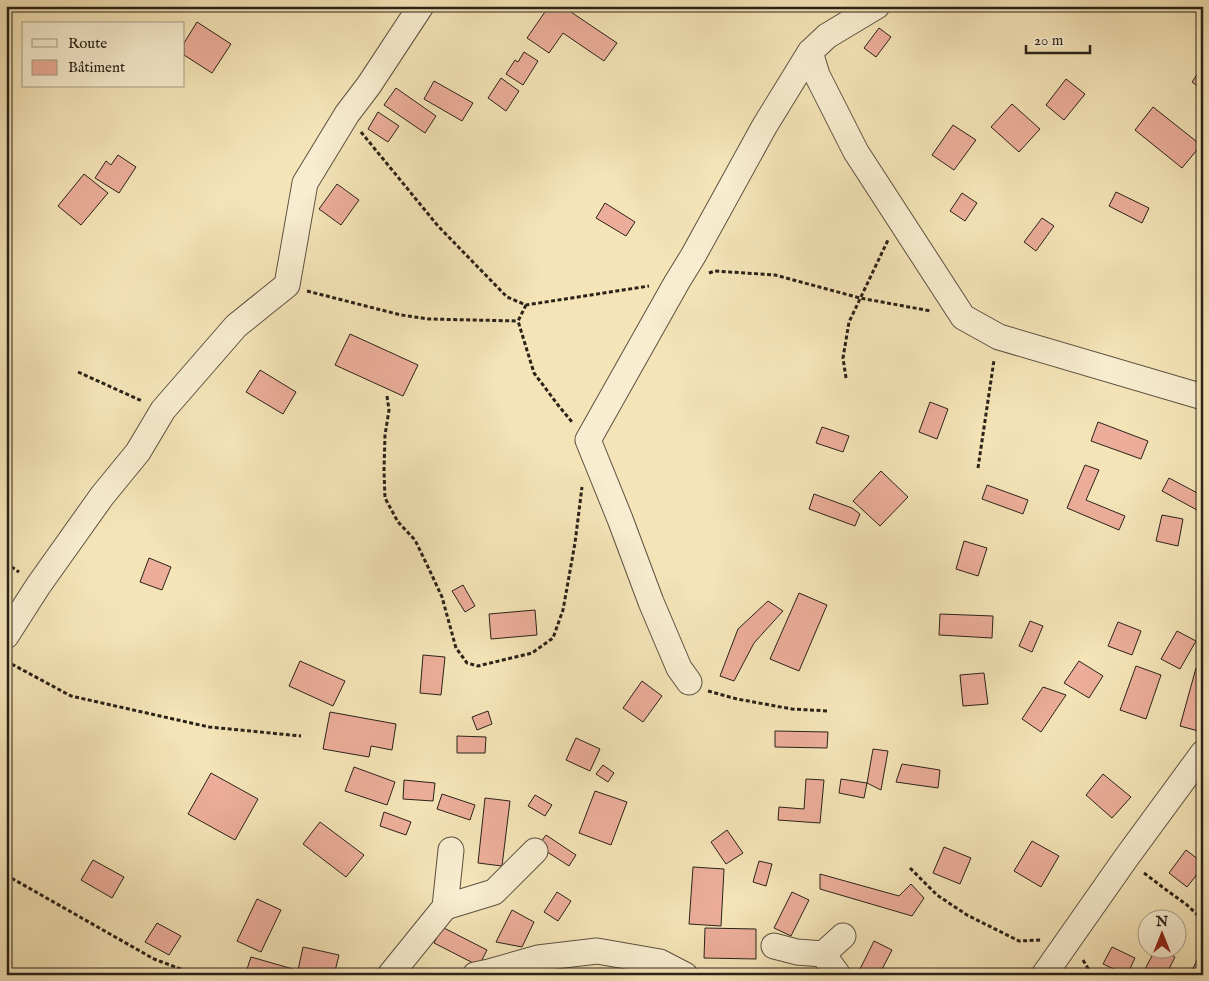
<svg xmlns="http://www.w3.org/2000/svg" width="1209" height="981" viewBox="0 0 1209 981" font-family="'IM FELL English',serif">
<rect width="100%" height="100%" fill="#f4e4b7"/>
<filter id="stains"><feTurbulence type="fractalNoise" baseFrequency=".004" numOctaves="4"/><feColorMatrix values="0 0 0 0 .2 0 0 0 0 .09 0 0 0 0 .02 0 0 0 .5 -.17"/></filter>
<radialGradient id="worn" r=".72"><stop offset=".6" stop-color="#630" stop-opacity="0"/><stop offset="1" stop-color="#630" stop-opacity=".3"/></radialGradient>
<path fill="#ecae9a" stroke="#2a2219" d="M549,6H562L617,43L604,61L563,33L549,53L527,38Z
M197,22L231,44L212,73L184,55V43Z
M879,28L891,37L876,57L864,48Z
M524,52L538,61L523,85L506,74L515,60L518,62Z
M1203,66V90L1192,82Z
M501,78L519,91L506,111L488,98Z
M1066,79L1085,94L1064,120L1046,105Z
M434,81L473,103L462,121L424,99Z
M396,88L436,116L425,133L384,105Z
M1012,104L1040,129L1019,152L991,127Z
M1153,107L1201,145L1182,168L1135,130Z
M378,112L399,126L388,142L368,129Z
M953,125L976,140L954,170L932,155Z
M118,155L136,167L119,193L95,178L106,161L111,165Z
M84,174L108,193L81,225L58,206Z
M337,184L359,200L341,225L319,209Z
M1116,192L1149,208L1142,223L1109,206Z
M962,193L977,203L965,221L950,211Z
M605,203L635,222L626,236L596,218Z
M1042,218L1054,226L1036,251L1024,242Z
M350,334L418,365L403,396L335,365Z
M260,370L296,392L283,414L246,392Z
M930,402L948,409L937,439L919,432Z
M1098,422L1148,441L1141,459L1091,441Z
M822,427L849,436L843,452L816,443Z
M1085,465L1099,470L1086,500L1125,516L1119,530L1067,508Z
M881,471L908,497L880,526L853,501Z
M1169,478L1203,496V499L1197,510L1162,491Z
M987,485L1028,500L1023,514L982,499Z
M814,494L852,508L860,514L855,526L809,509Z
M1162,515L1183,519L1178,546L1156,541Z
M964,541L987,548L978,576L956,569Z
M149,558L171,567L162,590L140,582Z
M463,585L475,606L465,612L452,591Z
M799,593L827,605L799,671L770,659Z
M768,601L783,611L754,643L734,681L720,676L738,629Z
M535,610L537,635L491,639L489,614Z
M940,614L993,616L992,638L939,635Z
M1030,621L1043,626L1032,652L1019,646Z
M1118,622L1141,631L1132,655L1108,646Z
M1177,631L1196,641L1180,669L1161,659Z
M423,655L445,657L441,695L420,693Z
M300,661L345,681L333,706L289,686Z
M1079,661L1103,676L1089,698L1064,683Z
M1136,666L1161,675L1146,719L1120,710Z
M1196,668L1203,670V727L1202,732L1180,726Z
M984,673L988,704L963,706L960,675Z
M642,681L662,696L643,722L623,708Z
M1043,687L1066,695L1041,732L1022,719Z
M488,711L492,724L477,730L472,717Z
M330,712L396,724L392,750L371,746L369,757L323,749Z
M775,731L828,732L827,748L775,747Z
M457,736L486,737L485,753H457Z
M576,738L600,749L590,771L566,760Z
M873,749L888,751L881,790L867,783Z
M902,764L940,770L938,788L896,782Z
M603,765L614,773L608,782L596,774Z
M354,767L395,782L387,805L345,791Z
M211,773L258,799L235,840L188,814Z
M1103,774L1131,797L1112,818L1086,795Z
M806,779L824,780L820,823L778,820L779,807L804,809Z
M841,779L867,783L864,798L839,793Z
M404,780L435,783L433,801L403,799Z
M595,791L627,802L611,845L579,833Z
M442,794L475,805L470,820L437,809Z
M535,795L552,805L545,816L528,806Z
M485,798L510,801L502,866L478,863Z
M384,812L411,822L406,835L380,826Z
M320,822L364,855L346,877L303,844Z
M727,830L743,853L726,864L711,842Z
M546,835L576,855L569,866L538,846Z
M1203,838V849L1197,844Z
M1032,841L1059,856L1041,887L1014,871Z
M944,847L971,858L960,884L933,873Z
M1186,850L1203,863V867L1187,887L1169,873Z
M93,860L124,877L112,898L81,880Z
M759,861L772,864L766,886L753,882Z
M693,867L724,869L721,926L689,924Z
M820,874L899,896L911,884L924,898L912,916L820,889Z
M557,892L571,901L558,921L544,912Z
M792,892L809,900L791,936L774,928Z
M257,899L281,910L261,952L237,941Z
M512,910L534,922L522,947L496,942Z
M157,923L181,936L169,955L145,942Z
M442,927L487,950L479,966L434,943Z
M705,928L756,929V959L704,958Z
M874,941L892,950L879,975H871L860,969Z
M303,947L339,955L334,975H297Z
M1112,947L1135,958L1127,975L1103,964Z
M1156,948H1159L1175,957L1166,975H1142Z
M251,957L293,969L292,975H245Z
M1197,960L1203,963V975H1190Z"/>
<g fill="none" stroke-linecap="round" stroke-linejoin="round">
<defs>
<path id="minor" d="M877,6L827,36L810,52L817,75L856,152L963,317L999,337L1203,397
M6,636L38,586L102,496L138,452L163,410L236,326L287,285L305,183L347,114L369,85L421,6
M689,682L679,668L651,602L620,519L588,440L677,282L693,256L764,127L810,52
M445,907L494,892L535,851
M774,946L797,952L823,954L843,936
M823,954L838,975
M390,975L445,907L451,850
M475,975L489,972L538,958L597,951L660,962L685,975
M1044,975L1126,858L1203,753"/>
</defs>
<use href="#minor" stroke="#5c5240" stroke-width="27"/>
<path stroke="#2a2219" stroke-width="3" stroke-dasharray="4 2.5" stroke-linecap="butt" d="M361,132L438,226L507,297L526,305L649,286
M709,273L715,271L775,275L860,298L931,311
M307,291L401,315L429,319L518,321
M526,305L518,321L534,373L558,405L572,422
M78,372L142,401
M846,378L843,358L849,322L888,240
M387,396L389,410L385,435L384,470L385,498L398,522L415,540L429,569L442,597L456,648L467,663L478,666L532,653L553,638L563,610L575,543L582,487
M978,468L994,360
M6,563L19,572
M6,661L71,696L209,727L301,736
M708,691L737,699L792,709L828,711
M910,868L937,895L967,915L1019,941L1041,940
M1144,873L1165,889L1187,905L1203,920
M6,875L154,959L197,975
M1083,960L1092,975"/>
<use href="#minor" stroke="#f8edd0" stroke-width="25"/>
</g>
<rect width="1209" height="981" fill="none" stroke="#f4e4b7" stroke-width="25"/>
<rect x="8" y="8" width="1194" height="966" fill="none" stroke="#2a2219" stroke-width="2.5"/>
<rect x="12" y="12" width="1184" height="956" fill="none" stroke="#2a2219"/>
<rect x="22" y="22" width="162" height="65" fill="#f8edd0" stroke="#a69c87"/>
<rect x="32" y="39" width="25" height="8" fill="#f8edd0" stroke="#a69c87"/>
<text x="68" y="48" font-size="15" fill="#2a2219">Route</text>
<rect x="32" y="60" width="25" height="15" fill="#ecae9a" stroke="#a69c87"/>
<text x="68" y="72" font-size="15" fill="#2a2219">Bâtiment</text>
<g transform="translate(1162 934)"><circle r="24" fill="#f8edd0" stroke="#a69c87"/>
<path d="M0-4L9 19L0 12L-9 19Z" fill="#8f2418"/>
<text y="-8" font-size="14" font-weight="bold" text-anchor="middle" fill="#2a2219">N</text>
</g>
<path d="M1026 45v8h64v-8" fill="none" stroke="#2a2219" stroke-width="2.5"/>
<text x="1034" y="45" font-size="15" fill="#2a2219" stroke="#f8edd0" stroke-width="4" paint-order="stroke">20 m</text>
<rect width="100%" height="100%" filter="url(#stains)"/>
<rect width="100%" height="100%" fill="url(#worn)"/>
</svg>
